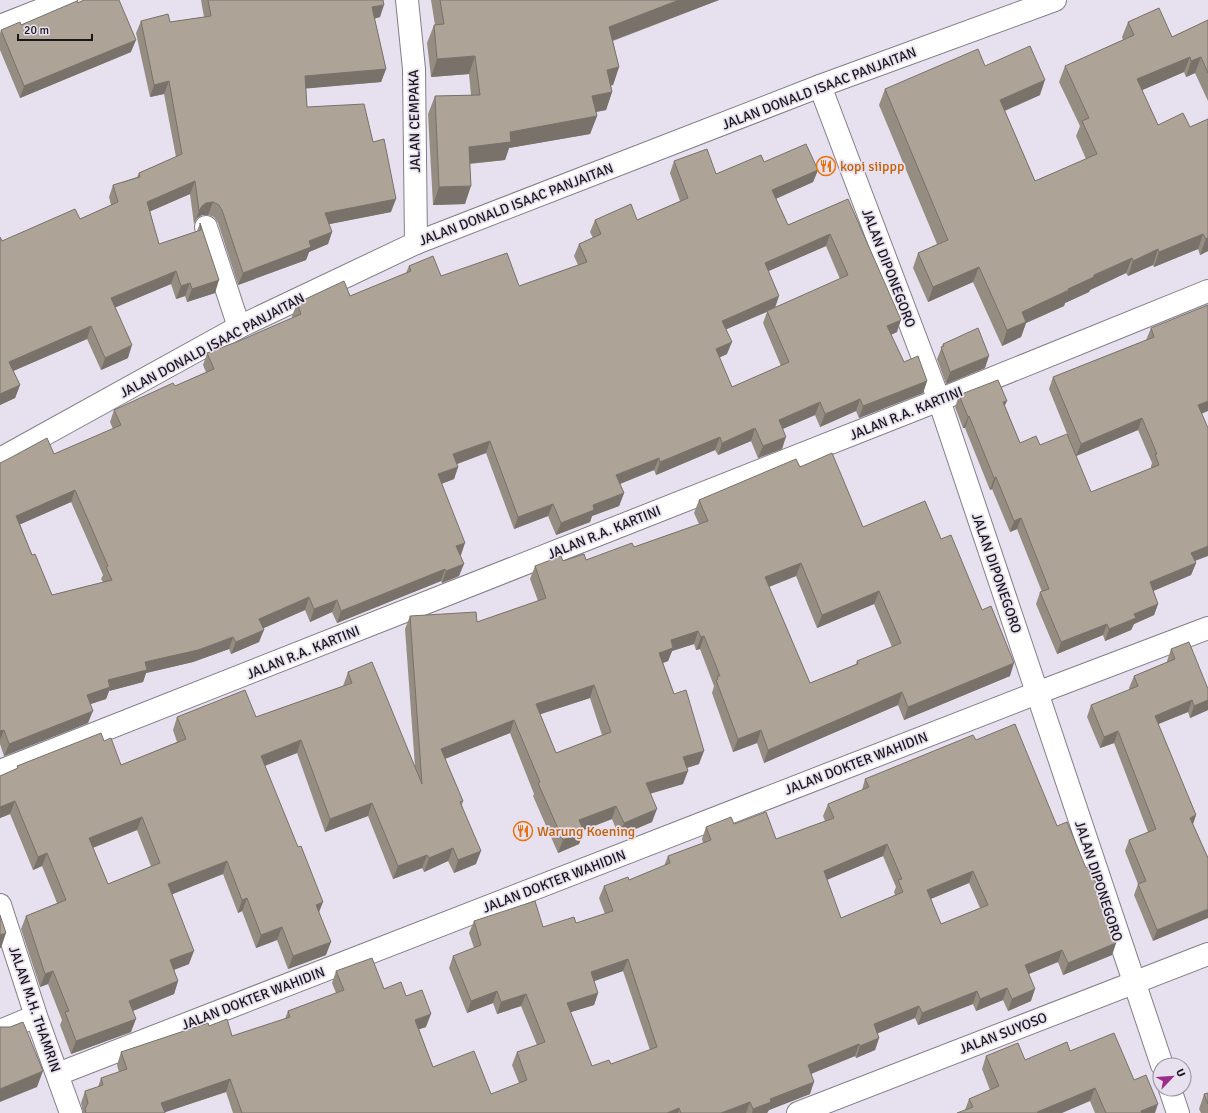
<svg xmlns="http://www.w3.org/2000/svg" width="1208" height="1113" viewBox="0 0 1208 1113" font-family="Signika,sans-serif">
<rect width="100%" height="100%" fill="#e7e0ee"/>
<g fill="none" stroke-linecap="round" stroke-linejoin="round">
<defs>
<path id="minor" d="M407,0L414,69L416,243
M0,26L66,0
M206,227L239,327
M0,771L939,400L1208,291
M0,905L36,1016L71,1113
M0,1031L36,1016
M58,1074L1037,693L1208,628
M798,1113L1208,954"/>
<path id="tertiary" d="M820,86L939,400L1162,1065
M1170,1089L1178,1113"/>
<path id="secondary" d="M0,459L239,327L416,243L820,86L1055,0"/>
</defs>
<use href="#minor" stroke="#847d8a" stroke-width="24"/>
<use href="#tertiary" stroke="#847d8a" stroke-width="24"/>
<use href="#secondary" stroke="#847d8a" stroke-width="24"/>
<use href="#minor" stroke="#fff" stroke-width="22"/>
<use href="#tertiary" stroke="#fff" stroke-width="22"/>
<use href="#secondary" stroke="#fff" stroke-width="22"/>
</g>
<path fill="#958c82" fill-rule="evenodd" d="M201,0H383L380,17L374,19L386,69L381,82L306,88L307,107L373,142L391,212L329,224L332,232L328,244L309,252L306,260L238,285L218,223L214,217L208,215H202L197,218L194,224L190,194L150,211L159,244L197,231L200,223L215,293L187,302L185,296L176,299L171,284L115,307L128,358L101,370L87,339L13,371L20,385L15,398L0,405V237L2,241L80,219L111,205L109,197L113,185L137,177L139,173L176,157L164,94L150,97L136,33L141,21L170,22L204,17Z
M431,0H719L613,41L619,67L613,85H611L612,92L606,110L596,112L597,116L590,134L509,148L505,160L470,164L465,204L433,205L428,114L435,96L471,95L469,74L431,77L427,43L434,25H435Z
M78,3L131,52L20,98L0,50V33L1,30L21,25Z
M1208,20V101L1195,73L1186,77L1184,72L1142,90L1158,125L1190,127L1208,119V251L1200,255L1198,249L1154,267L1153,265L1128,276L1126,273L1090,290L1089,292L1065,303L1064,306L1026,323L1021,337L1002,346L973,282L928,302L913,268L918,253L937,244L879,105L885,89L985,66L1040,95L1005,111L1035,181L1086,159L1076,136L1080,126L1059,82L1065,66L1123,40L1122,37L1128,22L1172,37Z
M674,161L716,174L764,162L818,170L813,182L776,199L788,225L848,199L897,332L891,335L904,362L927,381L923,393L859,418L856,411L820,427L815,415L783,429L782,449L758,458L751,441L718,455L715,450L656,475L654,470L620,484L624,493L619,506L592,516L590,522L556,535L548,516L514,529L486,453L457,464L458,467L454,479L441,484L461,555H460L459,576L442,583L441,581L337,623L332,612L310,622L305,610L263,628L259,642L231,654L229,649L193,662L146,673L143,682L109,691L106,699L90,704L88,723L4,756L0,744V463L54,454L113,429L110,422L114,410L175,386L206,372L203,365L207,353L239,341L293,318L292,316L297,303L350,296L406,273L409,266L441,276L519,286L578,265L574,256L579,244L593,238L590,232L595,220H637L680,201L670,173ZM826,246L840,279L775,308L768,271ZM767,312L763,323L781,366L732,387L719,358L727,354L726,329ZM71,502L103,575L101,579L103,582L52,595L32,555L20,524Z
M1151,328L1202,413L1195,561L1196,563L1191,575L1153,591L1158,604L1154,615L1134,624L1131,630L1105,641L1103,635L1057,654L1036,604L1040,592H1042L1017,529L1010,532L992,489L990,490L965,428H963L955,407L959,395L1005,406L1020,443L1040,445L1091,492L1151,468V466L1152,463L1138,430L1076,456L1049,389L1053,377L1146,340Z
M943,344L985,368L946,384L937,359Z
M800,467L863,527L941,539L1010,676L904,720L898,705L764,763L757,743L733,752L712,693L714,686L700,649L696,650L694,644L672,651L668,661L663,663L699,764L687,768L683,784L650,794L652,822L619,836L612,819L584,830L579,844L558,853L533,796L534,794L510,733L445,759L463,801L462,805L476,864L454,873L448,861L424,872L422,868L393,879L368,816L325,832L297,753L265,766L319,913L326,955L288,969L277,940L256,948L242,911L238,913L223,874L172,894L189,964L174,970L178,981L174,994L133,1011L131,1032L71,1054L60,1025L62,1020L48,984L40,987L21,929L26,916L57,903L42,866L33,870L10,814L0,818V776L17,769V766L104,741L121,765L177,742L173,730L177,717H256L343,686L348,672L415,767L405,629L410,616L477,622L538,601L530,579L535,566L563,561L586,560L634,547L699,524L694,513L699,500ZM796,576L817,628L874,604L892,647L857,661L856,664L810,683L769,587ZM590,698L602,735L556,753L540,714ZM137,830L151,866L108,884L93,848Z
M1171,649L1208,710L1190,718L1188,712L1158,724L1196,815L1193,824L1208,858L1153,941L1134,895L1138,884L1125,851L1129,840L1148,832L1114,743L1100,748L1087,717L1091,705L1130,690L1129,688L1134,676L1167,662V661Z
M976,740L1057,826L1116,943L1112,955L1063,975L1058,962L1029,974L1031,1001L1008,1011L1003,1000L976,1011L973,1004L918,1025L915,1018L877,1033L879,1038L875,1050L856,1058L855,1056L811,1074L810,1094L769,1110L767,1113H233L226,1092L164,1112L165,1113H83L81,1103L85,1091L98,1087L101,1078L119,1072L117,1065L121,1052L209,1026L232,1036L285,1019L288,1011L336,993L332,983L336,971L406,996L426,1027L419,1029L433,1067L491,1094L519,1083L512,1065L517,1052L537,1045L521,1006L497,1014L493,1003L467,1013L449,968L453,956L474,948L469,933L474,921L543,927L576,923L605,914L599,898L604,886L629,880L664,866L668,856L703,843L702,839L706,827L734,824L776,839L825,821L823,816L828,804L862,790L865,779ZM883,856L896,887L894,892L895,895L841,918L827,880ZM969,883L980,908L941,924L931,899ZM623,971L650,1050L611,1064L592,1066L570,1012L594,1005L598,993L594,981Z
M1070,1051L1134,1080L1155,1113H1095L1090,1101L965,1110L969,1099L990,1090L982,1069L986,1056L1025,1060Z
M1208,1093V1113H1201L1199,1109L1204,1094Z"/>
<path fill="#79726a" d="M679,0H719L603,44L609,27Z
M384,5L380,17L367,20L372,7Z
M136,40L131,52L20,98L24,86Z
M475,56L469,74L431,77L437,59Z
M1190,57L1184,72L1131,95L1137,79Z
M1201,57L1195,73L1186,77L1191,61Z
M619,67L613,85L601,88L607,70Z
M386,69L381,82L301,89L305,76Z
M1045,80L1040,95L994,115L1000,100Z
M169,81L164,94L150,97L154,85Z
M612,92L606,110L585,114L592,96Z
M597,116L590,134L509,148L505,160L463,164L469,147L510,132Z
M818,170L813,182L768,202L772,190Z
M195,181L190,194L142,215L147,202Z
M471,186L465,204L433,205L439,187Z
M396,199L391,212L320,226L325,213Z
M213,202L208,215H202L197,218L194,224L199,211L202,206L206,203Z
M332,232L328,244L309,252L306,260L238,285L243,273L309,241Z
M830,234L826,246L760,275L765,263Z
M1203,234L1198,249L1154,267L1159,252Z
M1208,238V251L1200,255L1206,239Z
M1158,249L1153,265L1128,276L1133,261Z
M1132,258L1126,273L1090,290L1089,292L1065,303L1064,306L1026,323L1021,337L1002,346L1007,330L1022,312L1068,289L1094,275Z
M979,267L973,282L928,302L933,287Z
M176,271L171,284L107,311L111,298Z
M219,280L215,293L187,302L192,289Z
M190,283L185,296L176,299L181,286Z
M779,296L775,308L718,333L722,321Z
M901,320L897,332L883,338L887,326Z
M91,326L87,339L4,375L9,362Z
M732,342L727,354L711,361L716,349Z
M132,345L128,358L101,370L105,358Z
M989,356L985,368L946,384L950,372Z
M927,381L923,393L859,418L863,406Z
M20,385L15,398L0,405V394Z
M860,399L856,411L820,427L825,414Z
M1007,401L1002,412L1003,402Z
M1208,401V411L1194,417L1198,405Z
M820,402L815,415L775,432L779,420Z
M969,416L965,428H963L968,417Z
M1142,418L1138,430L1076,456L1081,444Z
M755,428L751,441L718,455L722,443Z
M720,437L715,450L656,475L660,462Z
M786,437L782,449L758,458L763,446Z
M490,441L486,453L449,467L453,454Z
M659,458L654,470L612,487L616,475Z
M458,467L454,479L433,487L438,474Z
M996,477L992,489L990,490L994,478Z
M75,490L71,502L12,528L16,516Z
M624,493L619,506L592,516L590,522L556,535L561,523L593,505Z
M553,504L548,516L514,529L518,517Z
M1021,518L1017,529L1010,532L1014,521Z
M465,543L461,555L452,558L456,546Z
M1208,546V556L1187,564L1191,553Z
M801,563L796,576L761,590L765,577Z
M1196,563L1191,575L1146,594L1150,582Z
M464,564L459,576L442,583L446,571Z
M445,569L441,581L337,623L341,611Z
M879,591L874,604L817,628L822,615Z
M309,597L305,610L255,632L259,619Z
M337,600L332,612L310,622L314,609Z
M1158,604L1154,615L1134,624L1131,630L1105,641L1109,629L1134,614Z
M1107,624L1103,635L1057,654L1061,642Z
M264,630L259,642L231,654L236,642Z
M698,631L694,644L672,651L668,661L655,666L659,653L671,640Z
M704,636L700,649L696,650L701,637Z
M233,637L229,649L193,662L146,673L143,682L109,691L106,699L82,707L87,695L108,680L145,662Z
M1014,663L1010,676L904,720L908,707Z
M594,685L590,698L532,717L536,704Z
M902,692L898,705L764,763L768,750Z
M1192,700L1188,712L1151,727L1155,716Z
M1208,700V710L1190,718L1194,706Z
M93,711L88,723L4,756L9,744Z
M514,720L510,733L437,762L441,749Z
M4,730L0,740V731Z
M761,730L757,743L733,752L738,739Z
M1118,731L1114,743L1100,748L1104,737Z
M301,740L297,753L256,769L261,756Z
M704,751L699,764L679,770L683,757Z
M688,771L683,784L641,796L646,783Z
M15,801L10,814L0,818V807Z
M372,803L368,816L325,832L330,819Z
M616,806L612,819L575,833L579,820Z
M657,809L652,822L619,836L624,823Z
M1196,815L1192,827L1190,818Z
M142,817L137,830L84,851L89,838Z
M584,831L579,844L558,853L563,840Z
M887,844L883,856L819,883L824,871Z
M453,848L448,861L424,872L429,858Z
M481,851L476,864L454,873L458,860Z
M47,853L42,866L33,870L38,857Z
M427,855L422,868L393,879L398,866Z
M227,861L223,874L163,898L168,884Z
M973,871L969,883L923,902L927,890Z
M247,898L242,911L238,913L242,900Z
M323,902L318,915L316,905Z
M1208,909V918L1153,941L1157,930Z
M282,927L277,940L256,948L261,935Z
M6,933L1,948H0V935Z
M331,942L326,955L288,969L293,956Z
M1116,943L1112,955L1063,975L1068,963Z
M1062,950L1058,962L1021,977L1025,965Z
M194,951L189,964L165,973L170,960Z
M628,959L623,971L586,984L591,972Z
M53,971L48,984L40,987L45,974Z
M178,981L174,994L125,1014L129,1001Z
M1007,988L1003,1000L976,1011L980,999Z
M1035,989L1031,1001L1008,1011L1012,999Z
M497,991L493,1003L467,1013L471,1001Z
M977,991L973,1004L918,1025L922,1013Z
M598,993L594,1005L562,1015L567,1003Z
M526,994L521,1006L497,1014L501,1002Z
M919,1006L915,1018L869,1037L874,1024Z
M431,1014L426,1027L411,1032L415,1020Z
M136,1019L131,1032L71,1054L76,1041Z
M879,1038L875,1050L856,1058L860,1046Z
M859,1044L855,1056L803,1077L808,1065Z
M43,1071L37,1087L0,1102V1089Z
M230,1079L226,1092L163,1113L161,1103Z
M814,1082L810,1094L769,1110L767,1113H752L753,1109L770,1099Z
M1095,1088L1090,1101L1062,1113H1037V1112Z
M750,1102L746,1113H721Z
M1158,1104L1155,1113H1140L1141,1111Z
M679,1108L678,1113H667Z"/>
<path fill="#ada397" stroke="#79726a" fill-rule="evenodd" d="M84,0H119L136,40L24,86L1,30L20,22L21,25L77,1L78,3Z
M208,0H383L384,5L372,7L386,69L305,76L307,107L364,104L373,142L384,139L396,199L325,213L332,232L309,241L311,247L243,273L222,210L219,205L213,202L206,203L202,206L199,211L195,181L147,202L159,244L201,230L200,223L219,280L192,289L190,283L181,286L176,271L111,298L132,345L105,358L91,326L9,362L20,385L0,394V237L2,241L75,209L80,219L118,202L113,185L140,177L139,173L182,154L169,81L154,85L141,21L168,14L170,22L211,16Z
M440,0H679L609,27L619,67L607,70L612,92L592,96L597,116L510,132L511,142L469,147L471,186L439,187L435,96L480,95L475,56L437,59L434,25L444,24Z
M1159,8L1172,37L1208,20V73L1201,57L1191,61L1190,57L1137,79L1158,125L1183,113L1190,127L1208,119V238L1206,239L1203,234L1159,252L1158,249L1133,261L1132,258L1094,275V277L1068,289L1069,290L1022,312L1026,322L1007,330L979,267L933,287L918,253L948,240L885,89L978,49L985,66L1030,46L1045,80L1000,100L1035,181L1097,154L1082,121L1089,118L1065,66L1134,35L1128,22Z
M806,144L818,170L772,190L788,225L848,199L901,320L887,326L904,362L918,356L927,381L863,406L860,399L825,414L820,402L779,420L786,437L763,446L755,428L722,443L720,437L660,462L659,458L616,475L624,493L593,505L594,510L561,523L553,504L518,517L490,441L453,454L458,467L438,474L465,543L456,546L464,564L446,571L445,569L341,611L337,600L314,609L309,597L259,619L264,630L236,642L233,637L198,650L145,662L147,670L108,680L110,687L87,695L93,711L9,744L4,730L0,731V463L10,458L47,438L54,454L121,425L114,410L173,383L175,386L214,369L207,353L239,341L301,314L297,303L344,281L350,296L411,271L409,266L433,256L441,276L507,253L519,286L587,262L579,244L601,234L595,220L631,204L637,220L688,198L674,161L707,149L716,174L761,155L764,162ZM830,234L848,275L767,311L789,362L732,387L716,349L732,342L722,321L779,296L765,263ZM75,490L108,566L106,567L112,580L52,595L35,554L32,555L16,516Z
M1208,305V401L1198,405L1208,428V546L1191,553L1196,563L1150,582L1158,604L1134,614L1136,618L1109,629L1107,624L1061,642L1040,592L1049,589L1021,518L1014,521L996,477L994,478L969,416L968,417L959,395L998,380L1007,401L1003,402L1020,443L1036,436L1040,445L1067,434L1091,492L1159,465L1155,454H1157L1142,418L1081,444L1053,377L1154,337L1151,328Z
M978,328L989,356L950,372L941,347L944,346L943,344Z
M832,453L863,527L925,501L941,539L951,535L982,610L991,606L1014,663L908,707L902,692L768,750L761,730L738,739L716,680L718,679L717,676H720L704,636L701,637L698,631L671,640L673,648L659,653L674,694L686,690L704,751L683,757L688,771L646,783L657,809L624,823L616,806L579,820L584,831L563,840L538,783L540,782L514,720L441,749L463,801L460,802L481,851L458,860L453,848L429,858L427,855L398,866L372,803L330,819L301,740L261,756L298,847L301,846L323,902L316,905L331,942L293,956L282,927L261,935L247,898L242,900L227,861L168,884L194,951L170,960L178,981L129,1001L136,1019L76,1041L65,1012L69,1011L53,971L45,974L26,916L66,900L47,853L38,857L15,801L0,807V776L18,768L17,766L101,733L104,741L111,738L121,765L186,739L177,717L245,690L256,717L352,683L348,672L372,662L422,784L410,616L476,612L477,622L546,598L535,566L561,556L563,561L584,554L586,560L632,543L634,547L708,521L699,500L796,459L800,467ZM801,563L822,615L879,591L901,643L857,661L858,664L810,683L765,577ZM594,685L611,732L556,753L536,704ZM142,817L160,863L108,884L89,838Z
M1189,642L1208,689V700L1194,706L1192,700L1155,716L1196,815L1190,818L1208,858V909L1157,930L1138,884L1146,881L1129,840L1156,829L1118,731L1104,737L1091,705L1138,686L1134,676L1175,659L1171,649Z
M1015,724L1057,826L1067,822L1086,868L1090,866L1116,943L1068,963L1062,950L1025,965L1035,989L1012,999L1007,988L980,999L977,991L922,1013L919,1006L874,1024L879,1038L860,1046L859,1044L808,1065L814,1082L770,1099L771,1102L753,1109L750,1102L721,1113H681L679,1108L667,1113H242L230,1079L161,1103L165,1113H86L85,1109L88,1103L85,1091L103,1085L101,1078L127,1069L121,1052L208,1023L209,1026L227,1019L232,1036L290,1017L288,1011L344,990L336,971L372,958L384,989L401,982L406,996L422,990L431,1014L415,1020L433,1067L474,1051L491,1094L527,1080L517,1052L545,1042L526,994L501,1002L497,991L471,1001L453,956L481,945L474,921L535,901L543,927L574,917L576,923L613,911L604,886L628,877L629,880L670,863L668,856L711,840L706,827L731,817L734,824L766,812L776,839L834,818L828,804L869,787L865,779L973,735L976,740ZM887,844L902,879L898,880L903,892L841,918L824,871ZM973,871L988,905L941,924L927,890ZM628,959L657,1047L611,1064L609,1060L592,1066L567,1003L598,993L591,972Z
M0,915L6,933L0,935Z
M23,1022L43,1071L0,1089V1027H10Z
M1114,1033L1134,1080L1146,1075L1158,1104L1141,1111L1142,1113H1106L1095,1088L1037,1112L1038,1113H957L973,1107L969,1099L999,1086L986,1056L1018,1043L1025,1060L1067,1042L1070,1051Z
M1208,1093V1104L1204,1094Z"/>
<defs>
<symbol id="restaurant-ring" viewBox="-11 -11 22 22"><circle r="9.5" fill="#e7e0ee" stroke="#e8710a" stroke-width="1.5"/><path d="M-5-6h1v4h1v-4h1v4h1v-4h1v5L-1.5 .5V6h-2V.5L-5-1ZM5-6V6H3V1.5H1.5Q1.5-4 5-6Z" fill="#e8710a"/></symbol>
</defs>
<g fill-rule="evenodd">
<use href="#restaurant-ring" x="815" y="155" width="22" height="22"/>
<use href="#restaurant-ring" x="512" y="820" width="22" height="22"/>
</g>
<g text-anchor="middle" stroke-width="3.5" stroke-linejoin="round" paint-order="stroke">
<g font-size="14" fill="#19161b" stroke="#e7e0ee">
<text transform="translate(819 88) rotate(-21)" y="5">JALAN DONALD ISAAC PANJAITAN</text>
<text transform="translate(414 121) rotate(-91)" y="5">JALAN CEMPAKA</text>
<text transform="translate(516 204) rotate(-21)" y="5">JALAN DONALD ISAAC PANJAITAN</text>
<text transform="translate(889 268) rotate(69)" y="5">JALAN DIPONEGORO</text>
<text transform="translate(212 345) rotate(-28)" y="5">JALAN DONALD ISAAC PANJAITAN</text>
<text transform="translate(906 413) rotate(-22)" y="5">JALAN R.A. KARTINI</text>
<text transform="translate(604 532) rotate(-22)" y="5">JALAN R.A. KARTINI</text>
<text transform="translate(997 573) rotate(71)" y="5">JALAN DIPONEGORO</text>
<text transform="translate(303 652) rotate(-22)" y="5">JALAN R.A. KARTINI</text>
<text transform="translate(856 763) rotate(-21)" y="5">JALAN DOKTER WAHIDIN</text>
<text transform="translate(554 881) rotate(-21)" y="5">JALAN DOKTER WAHIDIN</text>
<text transform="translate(1099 881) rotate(72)" y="5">JALAN DIPONEGORO</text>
<text transform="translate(253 998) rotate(-21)" y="5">JALAN DOKTER WAHIDIN</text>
<text transform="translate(35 1009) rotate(71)" y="5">JALAN M.H. THAMRIN</text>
<text transform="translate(1003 1033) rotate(-21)" y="5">JALAN SUYOSO</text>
</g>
<g font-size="14" fill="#c56008" stroke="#e7e0ee" text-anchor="start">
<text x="840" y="171">kopi siippp</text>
<text x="537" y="836">Warung Koening</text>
</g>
</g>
<g transform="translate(1172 1077) rotate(65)"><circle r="19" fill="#e7e0ee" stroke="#958f9a"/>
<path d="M0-3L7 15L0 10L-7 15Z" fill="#9d2d8b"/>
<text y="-6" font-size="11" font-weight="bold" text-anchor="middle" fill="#19161b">U</text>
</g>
<path d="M18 34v6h74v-6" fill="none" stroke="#19161b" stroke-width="2"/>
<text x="24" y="34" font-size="12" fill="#19161b" stroke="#e7e0ee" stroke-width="3" paint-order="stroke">20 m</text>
</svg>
